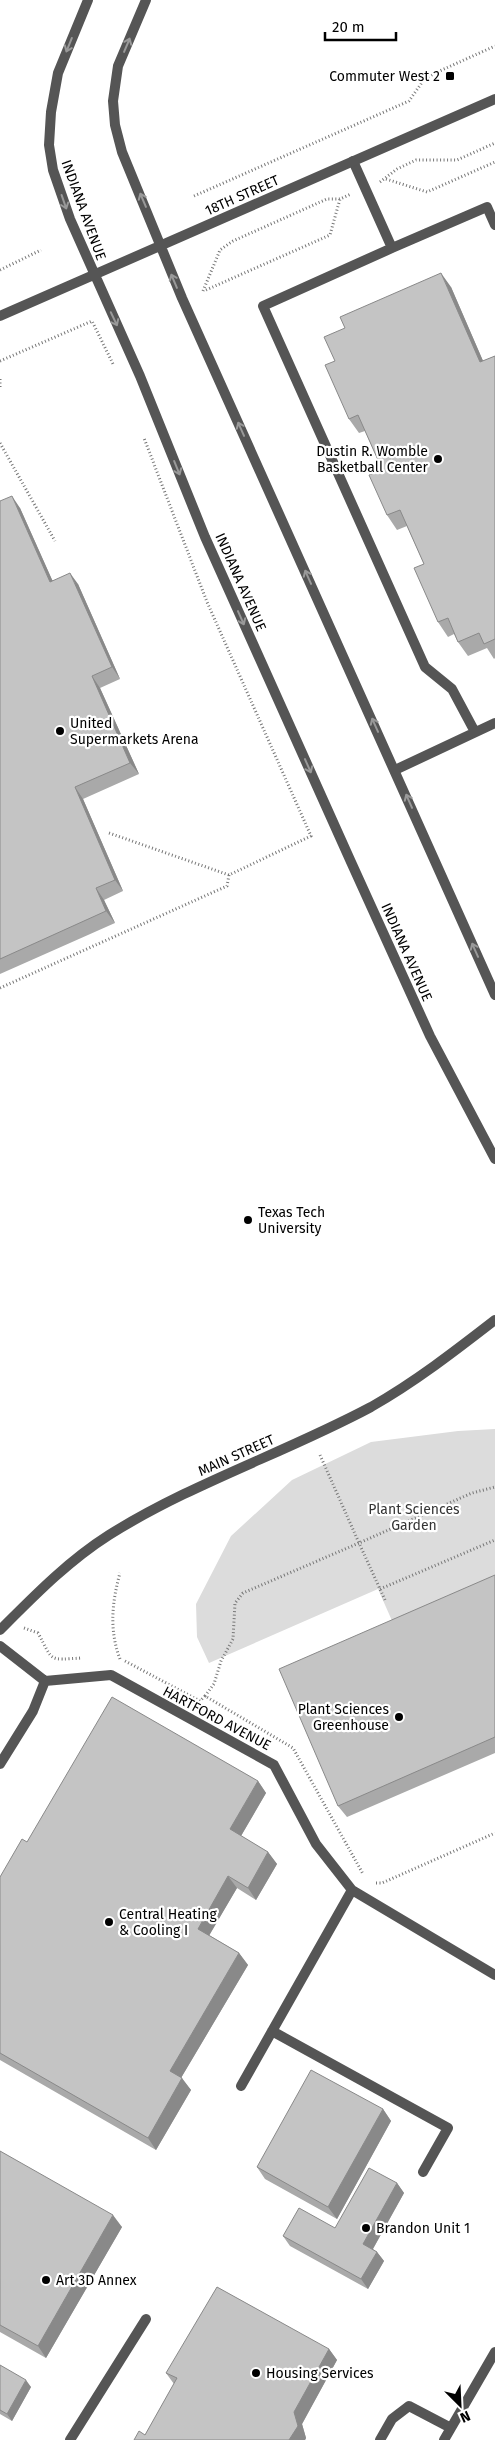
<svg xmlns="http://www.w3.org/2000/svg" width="495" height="2440" viewBox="0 0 495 2440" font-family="'Fira Sans',sans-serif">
<rect width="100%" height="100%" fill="#fff"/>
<path fill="#dcdcdc" d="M495,1429V1578L393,1623L378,1589L209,1663L197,1637L196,1604L231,1536L292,1480L371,1442L458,1431Z"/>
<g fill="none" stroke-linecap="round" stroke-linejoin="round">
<path stroke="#777" stroke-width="3" stroke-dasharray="1 2.5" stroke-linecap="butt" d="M386,179L427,192L495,162
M380,182L397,169L416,160H457L495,143
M194,196L409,101L423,81L433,74L495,46
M0,270L41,250
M206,290L330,235L340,199
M203,291L220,250L233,241L327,199H340L351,194
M0,361L92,321L114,366
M0,379V387
M0,443L55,541
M109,833L229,875
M0,988L227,886L229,875L311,836L207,602L144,438
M320,1455L359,1543L472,1493L495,1487
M380,1589L495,1540
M24,1628L38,1633C54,1662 47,1660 82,1658
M120,1659C109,1630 112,1602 120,1573
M125,1661L200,1701L205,1696L293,1748L363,1874
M205,1696L214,1684L221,1661L233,1639L235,1603L243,1593L359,1543L385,1600
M376,1883H382L495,1833"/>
<path stroke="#555" stroke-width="10" d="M353,161L392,248L263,306L425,667L452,689L475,732
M392,248L487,207L495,225
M395,770L495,723
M0,1646L45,1681L111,1675L274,1765L316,1844L352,1890L495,1975
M0,1764L33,1711L45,1681
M272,2031L448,2128L423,2172
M241,2086L352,1890
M70,2440L146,2319
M380,2440L392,2419L409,2406L451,2428
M444,2440L495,2352"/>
<path stroke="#555" stroke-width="10" d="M88,0L58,73L51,112L49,145L53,170L70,219L140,376L205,537L351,862L430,1036L495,1159
M146,0L118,66L113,101L115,125L122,152L182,298L495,995
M0,316L495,99
M0,1630C34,1596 68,1561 109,1535C192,1483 285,1453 371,1407C415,1382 455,1351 495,1320"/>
</g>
<path fill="#a9a9a9" d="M451,287L483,361L495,356V658L494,659L487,648L468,656L458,642L454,634L448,637L438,622L424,564L407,526L397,530L387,515L382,469L365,431L359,433L349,419L335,361Z
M0,501L20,508L52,580L78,584L120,679L100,688L139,774L83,799L123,891L104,900L115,923L0,974Z
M495,1575V1753L347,1817L338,1806Z
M258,1781L266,1793L241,1836L268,1852L277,1864L256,1900L237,1888L209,1935L239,1953L248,1965L181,2078L191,2090L156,2150L0,2060V1877L27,1842Z
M383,2109L391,2121L337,2219L265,2179L257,2167Z
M0,2151L122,2227L46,2358L0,2332Z
M397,2183L404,2193L373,2249L377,2252L384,2261L368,2289L290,2246L283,2236L335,2228Z
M329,2349L337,2360L302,2424L306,2438L305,2440H134L145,2435L174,2384L166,2373Z
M0,2365L31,2387L12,2421L0,2414Z"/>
<path fill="#898989" d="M441,273L451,287L490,377L480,362Z
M12,496L20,508L58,593L50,582Z
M70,573L78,584L120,679L112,667Z
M92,676L100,688L139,774L130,763Z
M75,787L83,799L123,891L115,880Z
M96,888L104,900L115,923L106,911Z
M258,1781L266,1793L238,1841L230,1829Z
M268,1852L277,1864L256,1900L248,1888Z
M228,1876L237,1888L206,1941L198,1929Z
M239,1953L248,1965L178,2083L170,2071Z
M182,2078L191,2090L156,2150L148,2138Z
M383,2109L391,2121L337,2219L328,2207Z
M397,2183L404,2193L370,2254L363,2244Z
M113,2215L122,2227L46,2358L38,2346Z
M377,2252L384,2261L368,2289L361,2279Z
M329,2349L337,2360L302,2424L306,2438L305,2440H289L294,2412Z
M26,2380L31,2387L12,2421L7,2414Z"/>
<path fill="#c4c4c4" stroke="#898989" d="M441,273L480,362L495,356V639L484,644L479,633L458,642L448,618L438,622L414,568L424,564L400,510L387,515L369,475L382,469L358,415L349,419L325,365L335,361L324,337L345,328L340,317Z
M12,496L50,582L70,573L112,667L92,676L130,763L75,787L115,880L96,888L106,911L0,959V501Z
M495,1575V1737L338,1806L279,1669Z
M112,1697L258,1781L230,1829L268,1852L248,1888L228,1876L198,1929L239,1953L170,2071L182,2078L148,2138L0,2053V1877L22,1839L27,1842Z
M311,2070L383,2109L328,2207L257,2167Z
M0,2151L113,2215L38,2346L0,2325Z
M369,2168L397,2183L363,2244L377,2252L361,2279L283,2236L299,2208L335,2228Z
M217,2287L329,2349L294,2412L298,2426L289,2440H134L139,2431L145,2435L177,2378L166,2373Z
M0,2365L26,2380L7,2414L0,2410Z"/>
<defs><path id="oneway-shaft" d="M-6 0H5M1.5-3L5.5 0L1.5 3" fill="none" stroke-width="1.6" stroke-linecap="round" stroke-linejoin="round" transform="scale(1.25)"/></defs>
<g stroke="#999">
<use href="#oneway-shaft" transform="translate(69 45) rotate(112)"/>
<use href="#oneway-shaft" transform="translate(127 45) rotate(-67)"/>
<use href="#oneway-shaft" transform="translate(143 200) rotate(-113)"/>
<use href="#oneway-shaft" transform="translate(64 202) rotate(71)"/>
<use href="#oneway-shaft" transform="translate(174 281) rotate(-113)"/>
<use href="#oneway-shaft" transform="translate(114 319) rotate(65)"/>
<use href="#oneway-shaft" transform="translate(241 429) rotate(-114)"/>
<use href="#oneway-shaft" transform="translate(177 468) rotate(68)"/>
<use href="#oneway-shaft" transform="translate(308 577) rotate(-114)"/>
<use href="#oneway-shaft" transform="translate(241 618) rotate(66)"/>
<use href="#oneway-shaft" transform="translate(375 725) rotate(-114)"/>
<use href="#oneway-shaft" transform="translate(308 766) rotate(66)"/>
<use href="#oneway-shaft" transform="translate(409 801) rotate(-114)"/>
<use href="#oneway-shaft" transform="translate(475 950) rotate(-114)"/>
</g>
<g fill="#000" stroke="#fff" stroke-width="2">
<rect x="445" y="71" width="10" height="10" rx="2.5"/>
<circle cx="438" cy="459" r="5"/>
<circle cx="60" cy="731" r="5"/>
<circle cx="248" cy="1220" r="5"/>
<circle cx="399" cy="1717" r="5"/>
<circle cx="109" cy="1922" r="5"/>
<circle cx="366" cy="2228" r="5"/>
<circle cx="46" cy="2280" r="5"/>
<circle cx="256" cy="2373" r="5"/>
</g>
<g text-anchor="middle" stroke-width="4.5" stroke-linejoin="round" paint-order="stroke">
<g font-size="14" fill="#000" stroke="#fff" text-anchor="start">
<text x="440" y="81" text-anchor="end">Commuter West 2</text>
<text x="428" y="456" text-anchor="end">Dustin R. Womble<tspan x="428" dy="16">Basketball Center</tspan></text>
<text x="70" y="728">United<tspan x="70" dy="16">Supermarkets Arena</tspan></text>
<text x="258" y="1217">Texas Tech<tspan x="258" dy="16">University</tspan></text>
<text x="389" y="1714" text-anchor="end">Plant Sciences<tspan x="389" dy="16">Greenhouse</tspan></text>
<text x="119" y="1919">Central Heating<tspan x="119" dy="16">&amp; Cooling I</tspan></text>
<text x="376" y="2233">Brandon Unit 1</text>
<text x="56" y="2285">Art 3D Annex</text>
<text x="266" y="2378">Housing Services</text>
</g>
<g font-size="14" fill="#000" stroke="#fff">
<text transform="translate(242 195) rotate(-24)" y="5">18TH STREET</text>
<text transform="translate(84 210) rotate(70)" y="5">INDIANA AVENUE</text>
<text transform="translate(241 582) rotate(66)" y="5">INDIANA AVENUE</text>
<text transform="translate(407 952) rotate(66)" y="5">INDIANA AVENUE</text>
<text transform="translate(236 1455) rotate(-24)" y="5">MAIN STREET</text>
<text transform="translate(217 1718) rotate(28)" y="5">HARTFORD AVENUE</text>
</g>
<g font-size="14" fill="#333" stroke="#fff">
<text x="414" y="1514">Plant Sciences<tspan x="414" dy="16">Garden</tspan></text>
</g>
</g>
<g transform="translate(460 2405) rotate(156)" stroke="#ffffff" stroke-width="4" paint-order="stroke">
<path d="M0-4L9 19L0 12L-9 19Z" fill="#000000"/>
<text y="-8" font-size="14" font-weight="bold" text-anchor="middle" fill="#000000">N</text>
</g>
<path d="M325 32v8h71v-8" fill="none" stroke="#000000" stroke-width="2.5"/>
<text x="332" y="32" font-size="15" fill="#000000" stroke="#ffffff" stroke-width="4" paint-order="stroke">20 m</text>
</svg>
